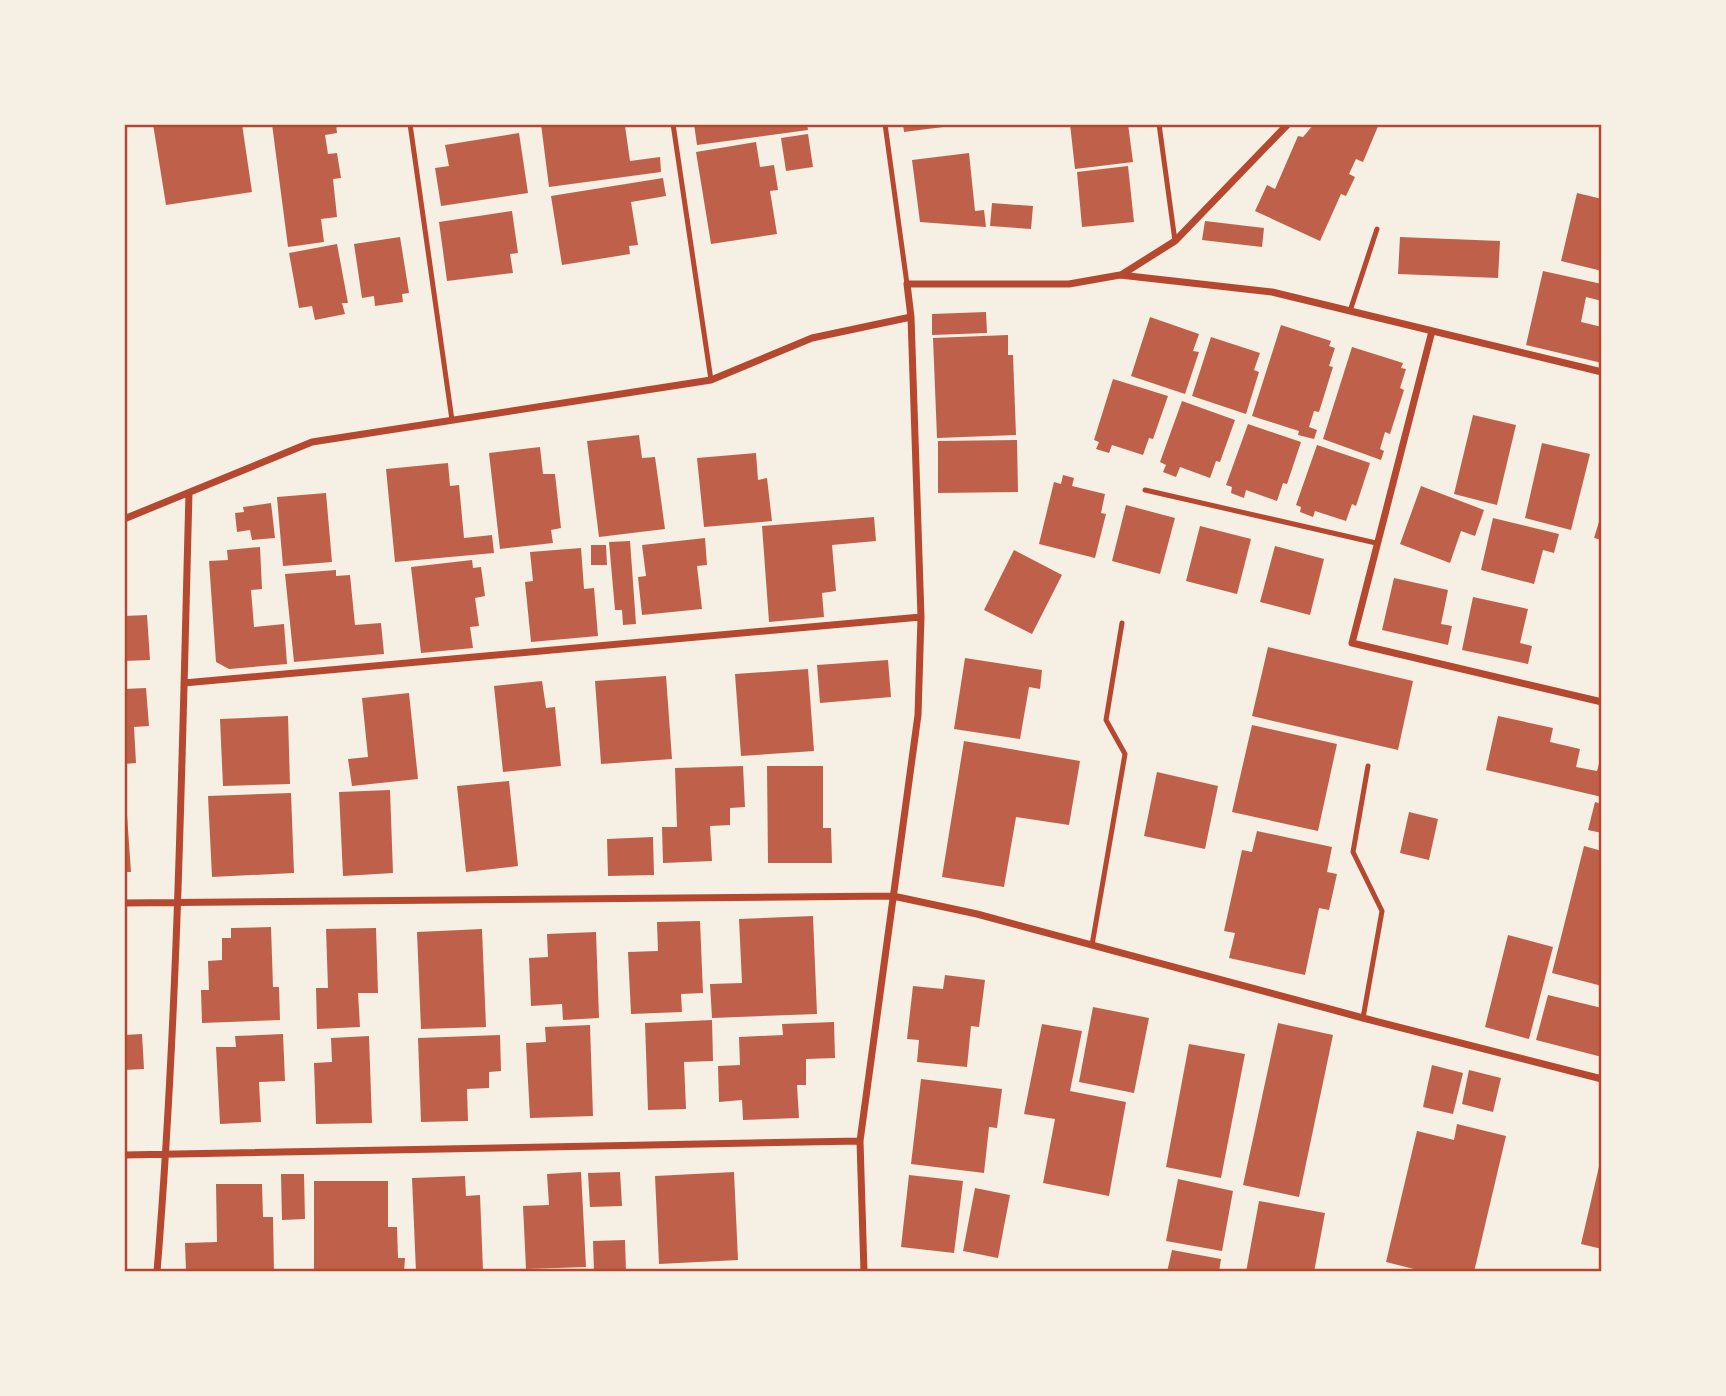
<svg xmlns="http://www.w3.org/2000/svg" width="1726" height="1396" viewBox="0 0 1726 1396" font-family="'Work Sans',sans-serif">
<rect width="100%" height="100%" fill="#f6efe4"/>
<path fill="#bf614a" d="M153,124H242L252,192L166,205Z
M272,124H336L337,133L325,135L328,154L337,153L341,178L333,179L337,217L321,219L324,242L288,247Z
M541,124L625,126L630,161L660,157L661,172L549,187Z
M694,124H807L808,130L697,145Z
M903,124H951V126L904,132Z
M1070,124H1128L1133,162L1075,169Z
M1314,124H1379L1363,162L1356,159L1349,174L1355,177L1346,196L1341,194L1320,241L1255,211L1267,185L1275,189L1298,136L1303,137Z
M519,133L528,193L441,206L435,168L449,166L445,145Z
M808,134L813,167L786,171L781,138Z
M756,142L760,167L774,165L778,190L770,191L777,234L711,244L696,152Z
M969,153L975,211L984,210L986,227L920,222L912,160Z
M1128,166L1134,222L1082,227L1077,172Z
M663,178L666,196L631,202L638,245L629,246L630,254L562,265L551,196Z
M1577,193L1602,199V271L1561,261Z
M992,203L1033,206L1031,229L990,226Z
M512,211L518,253L510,254L513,273L447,281L439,222Z
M1205,221L1264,228L1262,247L1202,240Z
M400,237L409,293L402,294L403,302L375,306L374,296L362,298L354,244Z
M1400,237L1500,241L1498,278L1398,274Z
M337,244L348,303H342L345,314L315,320L312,306L299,308L289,253Z
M1543,271L1602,284V301L1586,297L1581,322L1602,327V363L1526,345Z
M986,312L987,333L932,335V314Z
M1150,317L1199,334L1193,351L1199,352L1185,394L1131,376Z
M1281,325L1331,341L1329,346L1335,348L1329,366L1333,367L1319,412L1314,411L1309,427L1317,430L1314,439L1298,435L1299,431L1252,416Z
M1008,335V355H1013L1016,435L937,438L933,338Z
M1211,337L1260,353L1254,370L1259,372L1246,414L1192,396Z
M1352,347L1403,363L1401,368L1406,369L1400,388L1404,390L1390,434L1385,432L1380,449L1384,451L1381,460L1323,439Z
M1113,379L1168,396L1153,439L1149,438L1143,455L1112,445L1109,453L1096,449L1099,442L1094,440Z
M1182,401L1235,420L1220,462L1216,461L1210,478L1180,467L1176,477L1163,472L1166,465L1160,462Z
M1473,415L1516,425L1497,505L1454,494Z
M1248,424L1301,442L1287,484L1283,483L1277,501L1246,490L1244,498L1231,493L1232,487L1226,485Z
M639,435L642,458L655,457L665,529L599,537L587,441Z
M1017,440L1018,492L938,493V441Z
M1542,443L1590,454L1571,530L1525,518Z
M1317,445L1370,463L1356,506L1352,504L1346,521L1315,511L1313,517L1300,512L1301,507L1296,505Z
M540,447L543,474H555L561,528L551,530L553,543L500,549L489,453Z
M756,453L758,480L767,478L772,521L704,527L697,458Z
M448,463L450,486L459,485L464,538L492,535L494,553L395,562L386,469Z
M1063,475L1074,478L1072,486L1105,494L1101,513L1106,514L1095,558L1039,544L1054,482L1061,484Z
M1421,486L1484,510L1475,536L1461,531L1450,563L1400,544Z
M326,493L332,562L283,566L277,497Z
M271,503L275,538L252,540L250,530L237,532L235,513L244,512L243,507Z
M1126,505L1175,518L1160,574L1112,561Z
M1602,512V540L1594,538Z
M874,517L876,541L832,545L836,591L822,593L824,617L769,622L762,526Z
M1493,518L1559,534L1554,553L1543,550L1534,584L1481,570Z
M1200,526L1251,539L1237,594L1186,581Z
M705,538L707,565L697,566L702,609L642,615L638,577L646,576L642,545Z
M630,541L636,624L623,625L622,610H615L609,542Z
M591,545H606L607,565H591Z
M1275,546L1324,559L1310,615L1260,602Z
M260,547L262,589L251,590L254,627L284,624L287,664L229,669L216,662L209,561L228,560L227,550Z
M581,548L584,589L594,588L598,636L531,642L525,582L533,581L530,552Z
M1014,550L1062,575L1032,634L984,610Z
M472,560L473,568L481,567L485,596L475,598L479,626L470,627L473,648L421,653L411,567Z
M336,570V576L350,575L355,625L381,623L384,654L294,662L285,574Z
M1394,578L1448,590L1441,624L1452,626L1448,645L1382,630Z
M1473,597L1528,609L1520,643L1532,646L1528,664L1462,650Z
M147,615L150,660L124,661V616Z
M1268,647L1413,681L1398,750L1252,716Z
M965,658L1042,670L1040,689L1029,687L1020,739L954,729Z
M888,660L891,697L820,703L817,665Z
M808,669L814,751L741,756L735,674Z
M666,676L672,759L601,764L595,681Z
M542,681L546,708L555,707L561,766L503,772L494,686Z
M146,688L149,726L134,727L136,763L124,764V689Z
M409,693L418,779L352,786L348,759L368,757L362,698Z
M288,716L290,784L223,786L220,719Z
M1498,716L1553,728L1550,742L1580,749L1576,767L1597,771L1602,753V797L1486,770Z
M1252,725L1337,744L1318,831L1232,812Z
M964,741L1080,761L1069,825L1016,817L1004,887L942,877Z
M743,766L745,807L730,808V825L710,826L712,861L663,863L662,827H677L675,768Z
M767,766H823V828H831L832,863H768Z
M124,772L131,872H124Z
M1157,772L1218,786L1205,849L1144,836Z
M509,781L518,866L466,872L457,786Z
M390,790L393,873L343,876L339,792Z
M291,793L294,873L212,877L208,796Z
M1595,802L1602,804V833L1588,830Z
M1409,812L1438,819L1429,860L1400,853Z
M1257,831L1332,847L1327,872L1337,874L1329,910L1319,908L1305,975L1229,958L1235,933L1224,931L1242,850L1252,852Z
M653,837L654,875L608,876L607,839Z
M1584,846L1602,851V986L1552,973Z
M813,916L817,1014L712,1018L710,984L742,983L739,919Z
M700,921L703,993L681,994L682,1012L631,1014L628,952L658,951L657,922Z
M271,927L273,987H279L280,1020L202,1023L201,990H209L208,961L222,960V938H231V928Z
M376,928L378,993H358L360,1027L317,1029L316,988H328L326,929Z
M482,929L486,1027L421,1029L417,932Z
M596,932L599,1018L563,1020L562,1004L531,1006L529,958L548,957L547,934Z
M1508,935L1553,947L1529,1039L1485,1027Z
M945,975L985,980L979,1027L971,1026L967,1067L917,1062L919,1040L907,1039L913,986L943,989Z
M1548,995L1602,1008V1057L1536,1040Z
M1093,1007L1149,1018L1134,1093L1079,1082Z
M712,1020L713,1061L684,1062L686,1109L648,1110L645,1023Z
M834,1022L835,1058L806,1059V1085H797L799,1118L743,1120L742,1100L719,1102L718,1066L740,1065L739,1037L783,1035L782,1024Z
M1278,1023L1333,1035L1299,1197L1243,1185Z
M1042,1024L1082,1031L1070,1091L1126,1102L1109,1196L1043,1183L1055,1119L1024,1114Z
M590,1025L593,1116L530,1118L526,1043L546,1042L545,1027Z
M142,1034L144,1069L124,1070V1035Z
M283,1034L285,1081L259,1082L261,1122L220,1124L216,1047H236L235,1036Z
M500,1035L501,1071L489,1072V1088L467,1089L468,1121L421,1122L418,1038Z
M369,1036L372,1123L316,1124L314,1063L332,1062L331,1038Z
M1189,1044L1245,1054L1221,1178L1166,1167Z
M1432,1065L1463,1073L1453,1114L1423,1107Z
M1469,1070L1501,1078L1493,1112L1462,1104Z
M921,1079L1002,1089L997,1128L989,1127L984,1173L911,1164Z
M1457,1124L1506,1136L1474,1272H1426L1386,1262L1417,1131L1454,1140Z
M1601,1158H1602V1249L1581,1244Z
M581,1172L586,1267L526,1269L523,1206L549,1205L547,1174Z
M620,1172L622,1206L590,1207L588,1173Z
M734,1172L738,1260L659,1264L655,1176Z
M281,1174H304L305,1219L282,1220Z
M909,1175L963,1181L954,1253L901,1247Z
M465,1176L466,1196L480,1195L483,1271L416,1272L412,1178Z
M1178,1179L1233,1191L1222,1251L1166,1241Z
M314,1181H388V1227H397L398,1258H405L404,1272H314Z
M216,1184H262L263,1217H273L274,1272H186L185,1243L217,1242Z
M975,1188L1010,1195L998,1258L963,1251Z
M1259,1201L1325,1213L1314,1272H1246Z
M625,1240L626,1272H594L593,1241Z
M1172,1250L1221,1259L1219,1272H1167Z"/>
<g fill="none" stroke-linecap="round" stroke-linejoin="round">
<path stroke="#b5482f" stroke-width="5" d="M410,124L452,420
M673,124L711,380
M885,124L907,284
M1159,124L1175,241
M1350,311L1377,229
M1145,490L1376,543
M1092,945L1125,754L1106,720L1122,623
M1363,1018L1382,911L1353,852L1368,766"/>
<path stroke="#b5482f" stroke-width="7" d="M1121,275L1175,241L1288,124
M1432,331L1352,643L1602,702
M124,519L312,442L711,380L812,338L911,317
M184,683L921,617
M124,903L893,896L977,914L1363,1018L1602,1079
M124,1155L860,1141
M157,1272C178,1013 182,753 189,493
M864,1272L860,1141L918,715L921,617L911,317L907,284H1069L1120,275L1272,292L1602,372"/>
</g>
<rect width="1726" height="1396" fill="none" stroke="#f6efe4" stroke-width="252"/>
<rect x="126" y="126" width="1474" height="1144" fill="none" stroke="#b5482f" stroke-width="2.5"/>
</svg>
